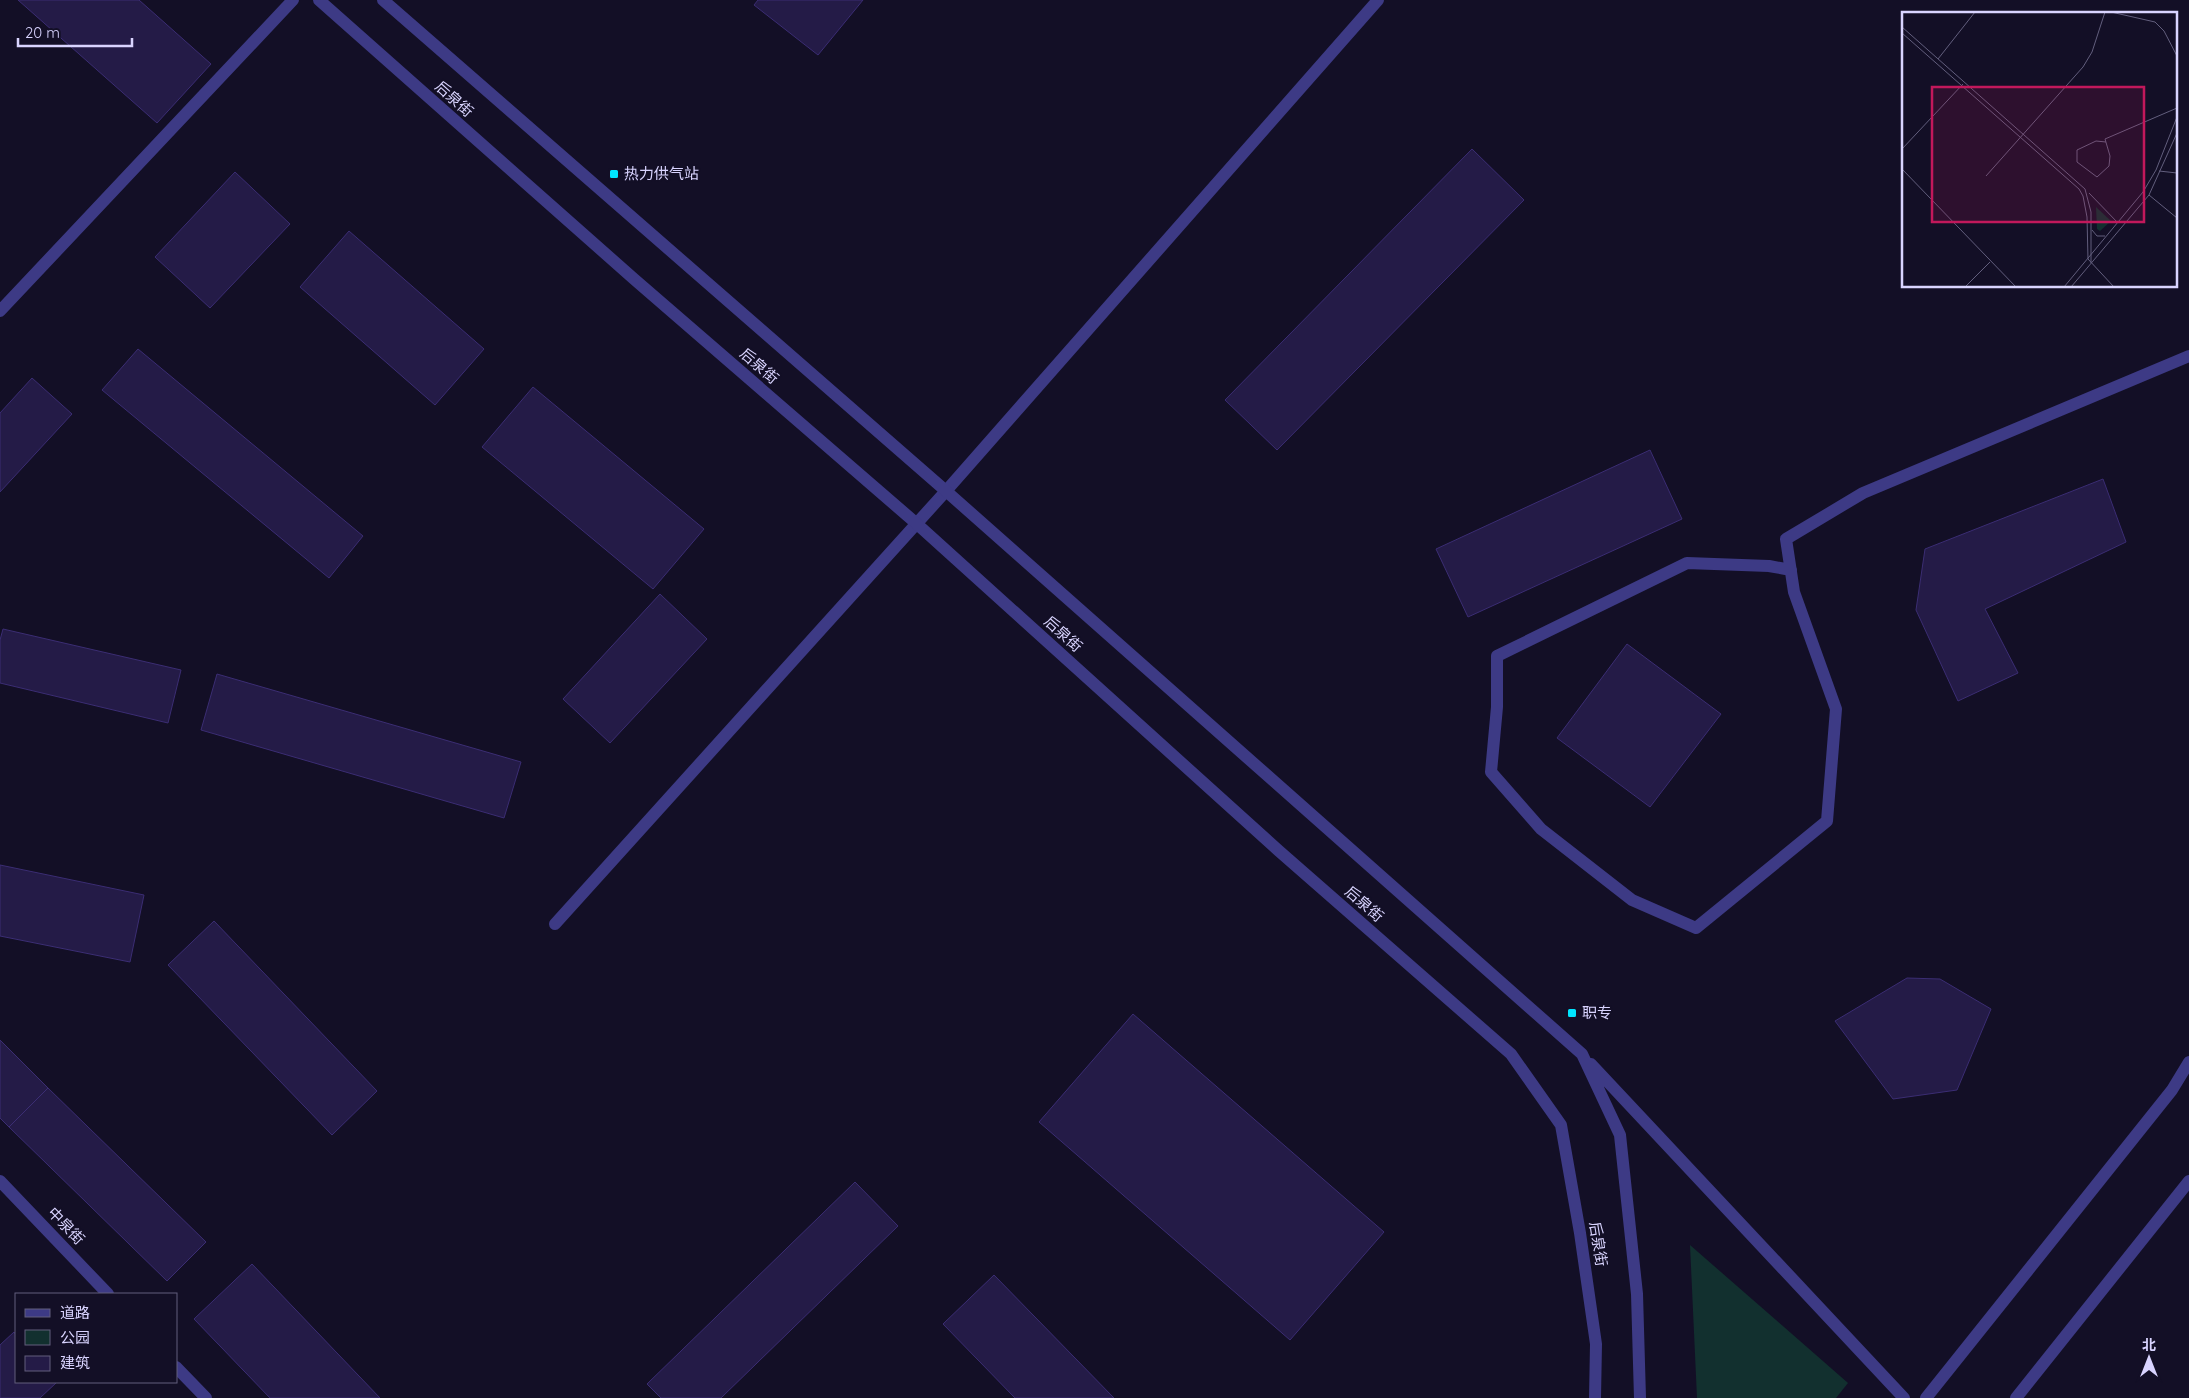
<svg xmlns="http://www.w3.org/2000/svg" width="2189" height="1398" viewBox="0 0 2189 1398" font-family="Quicksand,'Noto Sans SC',sans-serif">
<rect width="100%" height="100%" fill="#130f26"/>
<path fill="#12302f" d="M1690,1245L1848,1383L1836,1398H1697Z"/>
<path fill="#241b47" stroke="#3b2d73" d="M18,0H139L211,64L157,123Z
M758,0H863L818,55L754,5Z
M1472,149L1524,200L1277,450L1225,400Z
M235,172L290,224L210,308L155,257Z
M349,231L484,349L435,405L300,287Z
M138,349L363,536L329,578L102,390Z
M32,378L72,414L0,492V413Z
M533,387L704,529L653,589L482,447Z
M1650,450L1682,519L1468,617L1436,549Z
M2103,479L2126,542L1985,609L2018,673L1958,701L1916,610L1925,549Z
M660,594L707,639L610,743L563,699Z
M3,629L181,670L168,723L0,683V640Z
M1627,644L1721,714L1650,807L1557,738Z
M217,674L521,762L504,818L201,730Z
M0,865L144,895L130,962L0,936Z
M214,921L377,1091L332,1135L168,965Z
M1907,978L1940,979L1991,1009L1957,1090L1893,1099L1835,1021Z
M1133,1014L1384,1232L1290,1340L1039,1122Z
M0,1040L48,1088L9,1127L0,1118Z
M48,1088L206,1242L167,1281L9,1127Z
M855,1182L898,1226L721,1398H661L647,1384Z
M252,1264L380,1398H270L194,1319Z
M994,1275L1114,1398H1015L943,1324Z
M14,1332L16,1335V1382H57L40,1398H0V1345Z"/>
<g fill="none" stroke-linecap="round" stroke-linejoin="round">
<path stroke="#3d3a85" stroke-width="12" d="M0,311L293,0
M1791,570L1769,566L1687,563L1497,656V707L1491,772L1541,829L1632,900L1696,928L1827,821L1836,709L1794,592L1786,539L1863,493L2189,356
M555,924L946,491L1378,0"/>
<path stroke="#3d3a85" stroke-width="12" d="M319,0L634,279L917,524L1279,851L1511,1054L1561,1125L1580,1233L1596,1344L1595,1398
M383,0L946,491L1582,1054L1620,1135L1637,1294L1640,1398
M1591,1064L1904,1398
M0,1181L108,1294
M176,1367L206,1398
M1926,1398L2172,1090L2189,1062
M2016,1398L2189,1181"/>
</g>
<g fill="#00e5ff" stroke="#130f26" stroke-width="2">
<rect x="609" y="169" width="10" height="10" rx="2.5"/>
<rect x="1567" y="1008" width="10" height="10" rx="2.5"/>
</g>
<g text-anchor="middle" stroke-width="4" stroke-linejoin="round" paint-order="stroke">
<g font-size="15" fill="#d9d4ff" stroke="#130f26">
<text transform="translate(454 99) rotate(42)" y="5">后泉街</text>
<text transform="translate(759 366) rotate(41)" y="5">后泉街</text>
<text transform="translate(1063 634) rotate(42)" y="5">后泉街</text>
<text transform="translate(1364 904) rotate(41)" y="5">后泉街</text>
<text transform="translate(66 1226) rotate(46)" y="5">中泉街</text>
<text transform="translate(1598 1244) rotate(81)" y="5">后泉街</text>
</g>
<g font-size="15" fill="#d9d4ff" stroke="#130f26" text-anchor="start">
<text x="624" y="179">热力供气站</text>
<text x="1582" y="1018">职专</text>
</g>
</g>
<g transform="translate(1902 12)">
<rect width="275" height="275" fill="#130f26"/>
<path d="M194,195L209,209L198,219L195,217Z" fill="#12302f"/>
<path fill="none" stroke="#625e7d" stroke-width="1" d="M209,0L253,10L262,19L275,44M0,15L183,177L189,200V251M0,21L177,177L181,184L185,205L186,247L212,275M36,47L73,0M204,130L194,129L175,138V150L195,165L207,154L208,144L203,127L275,96M0,137L61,72M0,157L114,275M257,159L275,161M84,164L181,55L190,40L203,0M187,181L216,211M247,183L275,206M190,218L195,224H203M63,275L88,250M162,275L241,180L254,158L275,105M169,275L247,183L275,121"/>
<path fill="#c2185b" fill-opacity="0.15" stroke="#c2185b" stroke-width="2.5" d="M30,75H242V210H30Z"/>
<rect width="275" height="275" fill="none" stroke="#d9d4ff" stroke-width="2.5"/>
</g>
<rect x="15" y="1293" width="162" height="90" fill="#130f26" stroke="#625e7d"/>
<rect x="25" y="1309" width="25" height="8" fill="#3d3a85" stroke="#625e7d"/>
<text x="60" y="1318" font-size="15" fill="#d9d4ff">道路</text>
<rect x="25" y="1330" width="25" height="15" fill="#12302f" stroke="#625e7d"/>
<text x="60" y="1343" font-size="15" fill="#d9d4ff">公园</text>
<rect x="25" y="1356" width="25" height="15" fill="#241b47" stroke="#625e7d"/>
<text x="60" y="1368" font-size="15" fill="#d9d4ff">建筑</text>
<g transform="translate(2149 1358)" stroke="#130f26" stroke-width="4" paint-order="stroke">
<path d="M0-4L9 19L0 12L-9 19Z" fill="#d9d4ff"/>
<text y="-8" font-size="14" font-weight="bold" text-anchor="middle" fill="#d9d4ff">北</text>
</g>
<path d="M18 38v8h114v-8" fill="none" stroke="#d9d4ff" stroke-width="2.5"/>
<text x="25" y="38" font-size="15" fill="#d9d4ff" stroke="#130f26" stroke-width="4" paint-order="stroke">20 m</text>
</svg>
